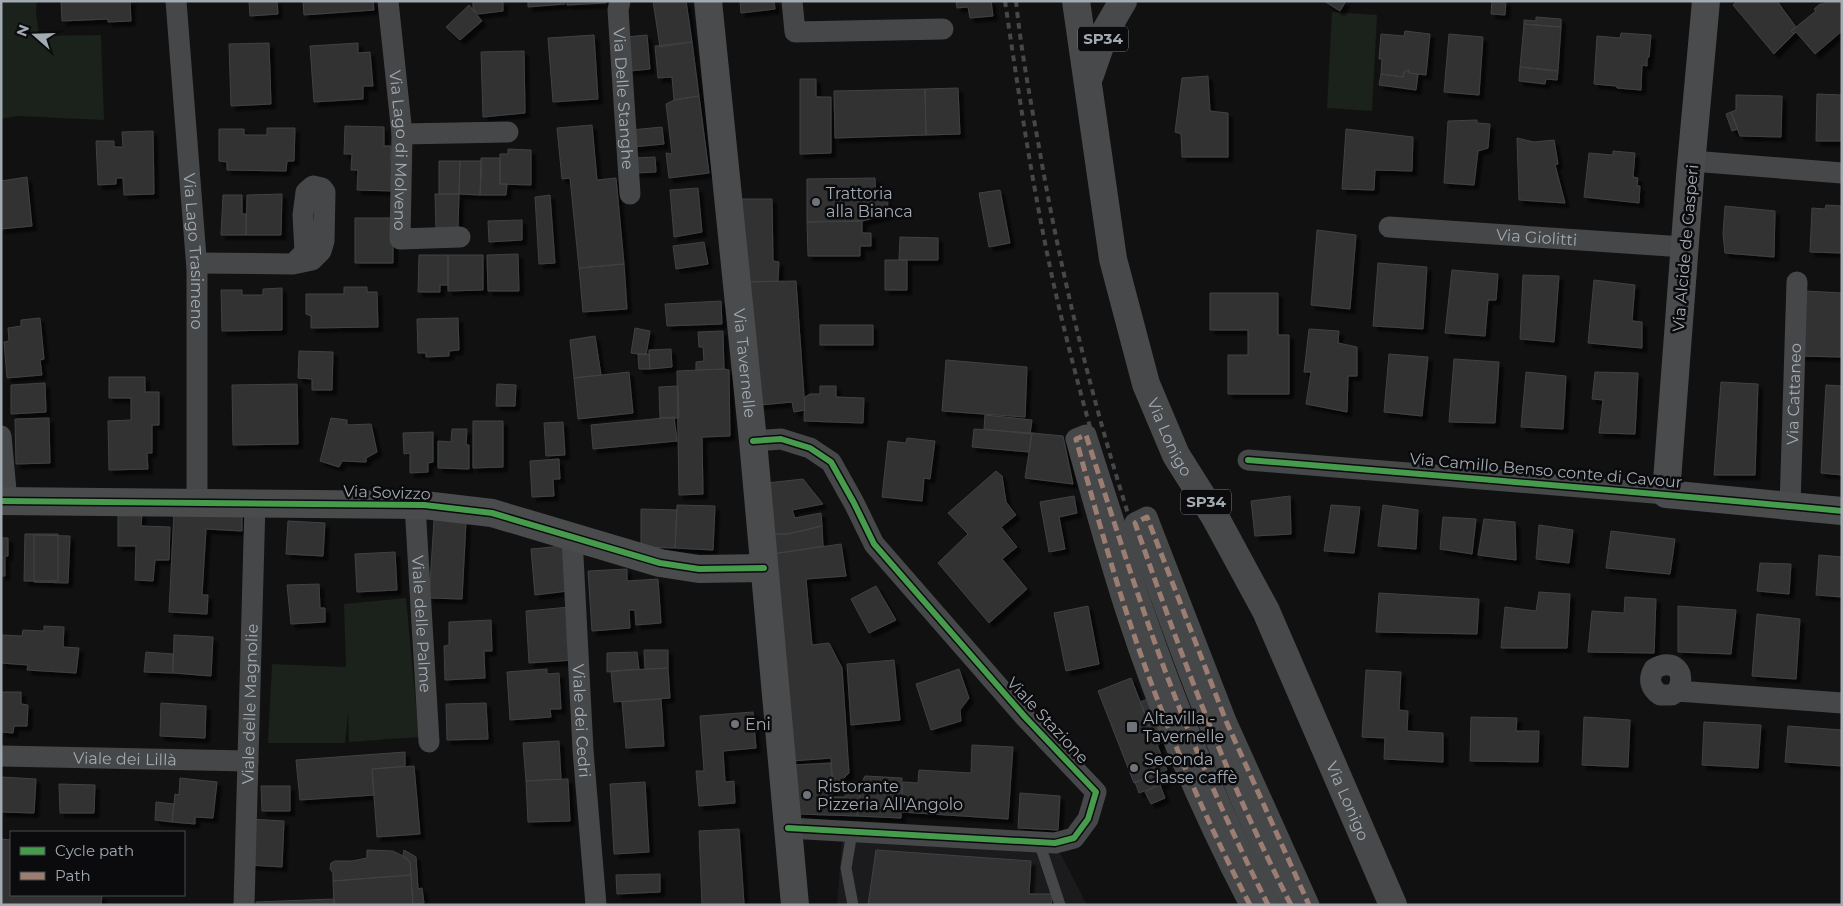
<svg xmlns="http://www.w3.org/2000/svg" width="1843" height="906" viewBox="0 0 1843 906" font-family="Montserrat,sans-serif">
<defs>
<filter id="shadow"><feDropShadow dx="4.5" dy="4.5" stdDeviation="1" flood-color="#0009"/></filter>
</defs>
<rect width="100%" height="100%" fill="#111"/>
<path fill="#1b1b1d" d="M842,841L1055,843L1087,905H837Z"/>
<path fill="#1b211b" d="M1,1H37L36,11L39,36L101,35L104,120L17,116L1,119Z
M1332,12L1377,15L1372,111L1327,108Z
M406,598L419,737L349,742L348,713L345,743H268L272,664L346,667L344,604Z"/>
<path fill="#313233" stroke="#404244" filter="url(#shadow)" d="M61,1H132L130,4L131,21L108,22V19L62,21Z
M249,1H277L278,14L250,16Z
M303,1H373L374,10L304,15Z
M473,1H503V11L478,14L473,9Z
M528,1H565V4L528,7Z
M567,1H606V3L567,5Z
M653,1H686L692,42L660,47Z
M740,1H774L775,9L741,13Z
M956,1H991L993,16L970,18L968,7L957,8Z
M1324,1H1346L1340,11Z
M1492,1H1506L1505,15L1491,14Z
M1737,1H1777L1796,27L1791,31L1794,34L1774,54L1733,5Z
M1827,1H1842V31L1815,54L1796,32L1794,34L1791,31L1816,11L1814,9L1820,4H1823Z
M469,5L482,21L460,40L446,27Z
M1536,17L1561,19V27L1524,24V20L1536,21Z
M1524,24L1561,27L1558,71L1520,67Z
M1405,31L1430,34L1426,75L1409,73V70L1404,72L1403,77L1381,74L1382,59H1379L1381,34L1404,36Z
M1621,33L1651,35L1649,57L1647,59V66L1642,65L1641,90L1617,88L1616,86L1594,84L1597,36L1620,38Z
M1449,34L1483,37L1479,95L1444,92Z
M594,35L598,99L553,102L548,38Z
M647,35L650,69L629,71L626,37Z
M692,42L699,96L674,100L672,77L658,78L655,46Z
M269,43L271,104L231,106L229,44Z
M358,43V53L370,52L373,86H363V99L314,102L310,46Z
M524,51L525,113L483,117L481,52Z
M1520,67L1558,71L1557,80L1546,79L1545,84L1519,81Z
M1409,70V73L1418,74L1416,90L1379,85L1381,74L1403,77L1404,72Z
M1208,76L1210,111L1228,113V157H1182L1181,134L1175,132L1182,78Z
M800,79H816V97H831V153L800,154Z
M958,88L960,134L926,135L925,89Z
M925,89L926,135L835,138L834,91Z
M1817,94L1842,95V141H1816Z
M1736,95L1782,96L1781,137L1740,136L1731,112L1736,110Z
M699,96L709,173L669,178L666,153L672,154L666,104L674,100Z
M1731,112L1738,129L1732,131L1726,114Z
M1477,120V123L1490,124L1488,148L1478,151L1474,185L1444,183L1448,121Z
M592,125L597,180L616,178L624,264L579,268L570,178L562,179L557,128Z
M345,126L384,127V146H391L390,166H394V191L357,190L358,170H351L352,154H344Z
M662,127L664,144L633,147L631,130Z
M267,128H295L294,161H287L286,171L227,170V162L219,161V129H244V135H267Z
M1346,129L1413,137L1412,171L1375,170L1374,190L1342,189Z
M153,131L154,194L124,195L123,178H116V184L98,185L96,141H114V147H123L122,132Z
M1517,138L1534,142L1554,140L1558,164L1555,165L1565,203L1519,200Z
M508,149L531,150V185L500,184V154H508Z
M1613,151L1635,153L1633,177L1638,178L1637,186H1640L1639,203L1584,197L1589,153L1613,155Z
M655,157L656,172L635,173L634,158Z
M481,158H500V184H507L506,195H480Z
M439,161H460L459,194H439Z
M460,161H482L480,195L459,194Z
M27,177L32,226L1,229V181Z
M875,178L876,201L888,200L887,215L862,221L807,222V179Z
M698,188L702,232L674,237L670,190Z
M1000,190L1010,243L989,247L979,193Z
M282,194L281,235H246L247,195Z
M435,194H459L458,228H436Z
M223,195H242V214H246V235H221Z
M550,195L555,263L539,264L535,197Z
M742,199H772L773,261L779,262L778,281L747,282L743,241Z
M1826,205L1842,206V253L1810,252L1812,208L1825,209Z
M1725,206L1775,211L1774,257L1725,253L1723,234Z
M355,218H393V263H355Z
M522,220V240L489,242L488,221Z
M862,221V233H871V246H860V256H808L807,222Z
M1317,230L1356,235L1350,309L1311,305Z
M900,237L938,238V260H899Z
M704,242L708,264L676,269L673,246Z
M518,254L519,291H488L487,255Z
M419,255H448V285H440V292H418Z
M448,255H483V290L448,291Z
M885,260H907V290H885Z
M1378,263L1427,267L1423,329L1373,326Z
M624,264L627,309L583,312L579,268Z
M1452,270L1498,274L1496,300H1488L1485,336L1445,333Z
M1523,275L1559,276L1554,342L1520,339Z
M1594,280L1635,285L1632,321L1642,322V348L1588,343Z
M796,281L805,410L794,412L792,402L760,405L747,282Z
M344,287H367V292H377L378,327L311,328V316L306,314V294H344Z
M282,288V330L222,331L221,290H242V295H263V289Z
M1805,291L1842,293V357L1798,356Z
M1210,293H1278V335H1289V394H1228V355H1248V330H1210Z
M721,301L722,324L667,326L665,304Z
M40,318L44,359L40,360L42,375L7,378L4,342L9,341L8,328L21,326V320Z
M458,318L459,350L449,351V356L426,357V353H418L417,319Z
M820,325H873V345H820Z
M635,328L650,331L646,355L631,353Z
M1309,329L1339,331L1338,343L1357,347V376H1348L1347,412L1306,404L1311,372H1304Z
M723,331L724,369L696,370V362L704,361L703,347H699L698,332Z
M595,336L601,375L574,378L570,340Z
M671,349L672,367L650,369L649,350Z
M299,351L333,352L332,390H312V379L298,378Z
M638,354H649L650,369H639Z
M1389,354L1428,357L1422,416L1384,412Z
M1454,359L1499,362L1495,423L1449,422Z
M946,360L1027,367L1025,417L942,411Z
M724,369L729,370L730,436L702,437L703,494L679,495L677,371Z
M629,372L633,413L578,419L574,378Z
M1526,372L1566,376L1563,429L1521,427Z
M1595,372L1638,373L1635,434L1599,433L1603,400L1592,399Z
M109,377H145V392H159V425H152V453H147L148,469L109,470L108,421L131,420V398H109Z
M1721,382L1758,384L1755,475H1714Z
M45,383L46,412L11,414V385Z
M297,384L298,444L233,445L232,385Z
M497,384L516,385L515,406H496Z
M1826,385L1842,386V475L1821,473Z
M678,386L679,418H660L659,387Z
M820,386H836V397L864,398L863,423L804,421L805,397L810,394H820Z
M985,415L1032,420L1030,434L984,429Z
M674,417L677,441L593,449L591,425Z
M49,418L50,463L16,464L15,419Z
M331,418L347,420V425L371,424L377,452L366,458V462L342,461L339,467L320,461Z
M473,421H503V467L473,468Z
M563,422L565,455L546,456L544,423Z
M452,429H467L466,445H469V469L438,468V441L451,442Z
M974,429L1032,433L1029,452L972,447Z
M433,432V462L428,463V472L410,473V453L404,454L403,433Z
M1032,433L1063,436L1073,484L1025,478Z
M907,438L935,441L930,479L924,478L922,501L882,497L888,441L906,443Z
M559,459L560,479H553L554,496L532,497L530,461Z
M996,471L1002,476L1006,502L1016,515L1001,527L1017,547L1002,559L1027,589L989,623L938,563L968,534L948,513Z
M803,479L823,504L792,510L795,518L821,513L822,526L788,534H772L767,483Z
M1074,496L1077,513L1059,517L1065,549L1049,552L1040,502Z
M1290,496L1291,534L1255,536L1251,501Z
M677,505L715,506L713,550L675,548Z
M1331,505L1360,507L1354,553L1324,551Z
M1383,505L1418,510L1416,549L1378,546Z
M641,509L677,510L675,548L641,547Z
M174,512H242V531L206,529L202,595H208L207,614L169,612Z
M142,513L141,526L170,527L169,560H155L153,581L135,580L136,546H118V514Z
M1443,517L1476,519L1472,554L1440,549Z
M1484,519L1515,522L1516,560L1478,555Z
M434,520L466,522L462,599L429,598Z
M288,521L325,523L323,556L286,554Z
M1539,525L1573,530L1569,563L1536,559Z
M822,526L823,546L773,554L772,534H788Z
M1611,531L1675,539L1670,574L1606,568Z
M25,534H58V581H24Z
M34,535L70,536L68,583L34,582Z
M1,538H8V556H5V576H1Z
M841,544L846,576L806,579L812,645L829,643L842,668L849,773L841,781L833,782L831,758L792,761L773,554Z
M564,546L568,591L535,595L531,549Z
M395,552L397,590L357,592L355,554Z
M1819,555L1842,557V597L1816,595Z
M1760,563L1791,564L1789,594L1757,591Z
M627,569V581L658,579L661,623L636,625L635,610H629L630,628L592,631L588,571Z
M319,584L320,608H325V622L291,624L287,585Z
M876,586L896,620L869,633L851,599Z
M1539,592L1570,594L1567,648H1501L1505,607L1536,611Z
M1379,593L1479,599L1477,634L1376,632Z
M1625,597L1656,599L1654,653L1588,652L1592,611L1624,613Z
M1088,606L1099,664L1066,671L1054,613Z
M1678,606L1736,610L1731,654L1678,652Z
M570,607L574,660L529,663L526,611Z
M1757,614L1800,619L1796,679L1752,676Z
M491,620L492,651H484L485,678L445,680L444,646L449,645V622Z
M44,626L64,627L63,647L79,648L76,673L27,670L28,665L1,663V635L22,636L23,630L44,631Z
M174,635L213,637L211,676L173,673Z
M644,650H668V668L645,669Z
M146,652L173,654V673L144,672Z
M637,652L639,669L607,672V653Z
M894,660L900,720L851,725L847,664Z
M668,668L670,698L614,702L611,671Z
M547,669V674L559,673L561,709H550L551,717L510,720L507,672Z
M959,669L969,698L960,710L961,721L931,730L916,684Z
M1366,670L1401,672L1399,710L1408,711L1407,731L1443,733V762L1384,759L1385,738L1362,737Z
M1131,678L1167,770L1134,783L1098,691Z
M1,692H21V704L28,705L27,726H14L13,733L1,732Z
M661,699L664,746L626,748L622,702Z
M1148,699L1164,742L1157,745L1140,702Z
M161,703L206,706L205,738L160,736Z
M486,703L488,739L447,740L446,704Z
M753,712L756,748L723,751L725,782L734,781L735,803L699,806L696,771H704L700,716Z
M1471,717L1517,718L1516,731H1539L1538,762L1470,761Z
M1584,717L1630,720L1628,767L1582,765Z
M1704,722L1761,725L1758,768L1702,765Z
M1788,726L1842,730V766L1785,762Z
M559,741L561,779L526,781L523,743Z
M972,745L1013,747L1008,819L901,812L903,782L918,783L919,770L971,773Z
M405,752V766L372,769L374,795L300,800L296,760Z
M831,763L832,797H845L847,782H862L857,816L799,814L793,765Z
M414,766L420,834L377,837L372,769Z
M1161,772L1165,783L1139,793L1135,782Z
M865,776L902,778L901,818L857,816L862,782Z
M1,777L36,779L34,813L1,812Z
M180,778L217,782L213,818L195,817V824L172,822L175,794L179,795Z
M568,779L570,821L528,822L526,781Z
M645,782L649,852L614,854L610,784Z
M59,784L95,785L94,813H60Z
M1160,785L1165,798L1151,804L1145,792Z
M261,786H290V811H262Z
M1020,793L1060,796L1058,830L1018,828Z
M156,802L174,804L172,822L155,820Z
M249,819L284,821L282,867L249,865Z
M739,829L744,904L702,905L699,831Z
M1,839L11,840V895H102L101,905H1Z
M367,850L393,851L403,856L410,862L411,875L333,881V873L330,869L331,863L335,861H352L367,858Z
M404,850L416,857L418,889L422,888L424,903L413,904L410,862L403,856Z
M876,850L1031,861L1029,894H1053L1051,905H868Z
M660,874V892L617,894L616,875Z
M411,875L413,905H334L333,881Z
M334,899V905H256V902Z"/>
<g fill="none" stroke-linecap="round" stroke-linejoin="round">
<path stroke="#454749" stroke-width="11" d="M852,832L846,868L853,905
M1039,842L1060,905"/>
<g stroke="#454749" stroke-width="21">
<path id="s1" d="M176,1L197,270V502"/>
<path id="s2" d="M388,1L402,134L400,239L460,237"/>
<path id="s3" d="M620,1L618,10L630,194"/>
<path d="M792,1L795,32L943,29"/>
<path d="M402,134L508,132"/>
<path d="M1692,161L1842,173"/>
<path id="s4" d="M1389,227L1684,247"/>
<path d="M197,263L293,264L312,260L321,251L324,241L325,192L322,188L313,186L306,192L303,215L305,252L293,264"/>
<path d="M1,436L7,501"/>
<path d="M753,441L781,439L810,448L831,462L854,503L874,544L1025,717L1096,792L1088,819L1074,838L1055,843L788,828"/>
<path d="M1248,460L1666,494"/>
<path id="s5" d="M415,505L429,742"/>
<path id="s6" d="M1790,506L1797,282"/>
<path id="s7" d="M572,537L583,750L596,905"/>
<path d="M1677,691C1688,673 1673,657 1654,669C1648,679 1650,688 1660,695H1672L1677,691L1842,703"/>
<path id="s8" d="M1,756L248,761"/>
<path id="s9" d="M244,905L255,503"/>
<path d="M1250,905C1202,813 1159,712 1127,614C1108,556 1092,497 1076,439L1086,435C1117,531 1147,628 1185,722C1210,784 1238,845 1268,905"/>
<path d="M1291,905C1228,782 1180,653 1135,523L1147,517L1226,721L1309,905"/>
</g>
<g stroke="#494b4d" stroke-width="28">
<path id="s10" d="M708,1L753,441L795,905"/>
<path d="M1706,1L1690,176L1666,494L1842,511"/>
<path d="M1,501L424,505L492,513L660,563L699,569L764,568"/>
</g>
<g stroke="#47494b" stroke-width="28">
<path id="s11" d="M1076,1L1113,259L1146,384L1176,455L1215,517L1266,611L1393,905"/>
<path d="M1090,75L1105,32L1123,1"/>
</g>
<path stroke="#464749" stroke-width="4" stroke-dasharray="6 5" stroke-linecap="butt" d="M1005,1C1021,109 1037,218 1063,324C1112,525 1181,719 1272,905
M1016,1C1021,50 1030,98 1039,147C1072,339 1126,528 1197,710C1223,776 1254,841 1285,905"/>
<path stroke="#9b7d72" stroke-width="5" stroke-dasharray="10 5" stroke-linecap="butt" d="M1250,905C1202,813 1159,712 1127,614C1108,556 1092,497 1076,439L1086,435C1117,531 1147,628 1185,722C1210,784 1238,845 1268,905
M1291,905C1228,782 1180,653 1135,523L1147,517L1226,721L1309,905"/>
<defs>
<path id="cycleway" d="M753,441L781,439L810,448L831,462L854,503L874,544L1025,717L1096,792L1088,819L1074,838L1055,843L788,828
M1248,460C1446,476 1644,492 1842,511
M1,501L424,505L492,513L660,563L699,569L764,568"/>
</defs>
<use href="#cycleway" stroke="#0b0b0d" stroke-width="9"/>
<use href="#cycleway" stroke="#469c4c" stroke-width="6"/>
</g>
<g fill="#6f747a" stroke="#0b0b0d" stroke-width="2">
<circle cx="816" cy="202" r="5"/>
<circle cx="735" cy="724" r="5"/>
<rect x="1126" y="721" width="12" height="12" rx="2.5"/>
<circle cx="1134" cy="768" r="5"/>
<circle cx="807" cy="795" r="5"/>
</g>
<g text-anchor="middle" stroke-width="5" stroke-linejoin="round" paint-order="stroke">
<g fill="#0b0b0d" stroke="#757a80" stroke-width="1">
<rect x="1078" y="26.5" width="50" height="25" rx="4"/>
<rect x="1181" y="489.5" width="50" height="25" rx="4"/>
</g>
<g font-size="15" font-weight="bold" fill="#a2aab2">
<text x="1103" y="44">SP34</text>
<text x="1206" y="507">SP34</text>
</g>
<g font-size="16" fill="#a2aab2" stroke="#0b0b0d">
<text dy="6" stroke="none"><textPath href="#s3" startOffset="98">Via Delle Stanghe</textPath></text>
<text dy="6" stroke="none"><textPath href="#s2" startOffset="150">Via Lago di Molveno</textPath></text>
<text dy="6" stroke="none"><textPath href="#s4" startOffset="148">Via Giolitti</textPath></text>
<text transform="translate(1685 248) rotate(-85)" y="6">Via Alcide de Gasperi</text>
<text dy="6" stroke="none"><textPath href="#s1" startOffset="251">Via Lago Trasimeno</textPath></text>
<text dy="6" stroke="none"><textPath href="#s10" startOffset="364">Via Tavernelle</textPath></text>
<text dy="6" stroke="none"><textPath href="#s6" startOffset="112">Via Cattaneo</textPath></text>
<text dy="6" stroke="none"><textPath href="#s11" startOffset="448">Via Lonigo</textPath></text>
<text transform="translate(1546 470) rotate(5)" y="6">Via Camillo Benso conte di Cavour</text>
<text transform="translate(387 492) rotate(2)" y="6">Via Sovizzo</text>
<text dy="6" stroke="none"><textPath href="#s5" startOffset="119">Viale delle Palme</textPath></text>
<text dy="6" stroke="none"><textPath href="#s9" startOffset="201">Viale delle Magnolie</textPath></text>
<text transform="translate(1048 720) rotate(47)" y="6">Viale Stazione</text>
<text dy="6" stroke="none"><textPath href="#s7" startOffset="184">Viale dei Cedri</textPath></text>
<text dy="6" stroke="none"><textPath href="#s8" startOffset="124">Viale dei Lillà</textPath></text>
<text dy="6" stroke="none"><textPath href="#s11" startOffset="854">Via Lonigo</textPath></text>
</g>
<g font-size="16" fill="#a2aab2" stroke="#0b0b0d" text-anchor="start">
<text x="826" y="199">Trattoria<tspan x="826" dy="18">alla Bianca</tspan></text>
<text x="1143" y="724">Altavilla -<tspan x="1143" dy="18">Tavernelle</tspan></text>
<text x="745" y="730">Eni</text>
<text x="1144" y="765">Seconda<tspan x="1144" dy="18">Classe caffè</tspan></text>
<text x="817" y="792">Ristorante<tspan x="817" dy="18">Pizzeria All'Angolo</tspan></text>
</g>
</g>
<rect width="1843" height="906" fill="none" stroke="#a2aab2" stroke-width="5"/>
<rect x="10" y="831" width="175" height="65" fill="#0b0b0d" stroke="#474b4f"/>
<rect x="20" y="847" width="25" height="8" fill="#469c4c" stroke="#474b4f"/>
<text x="55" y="856" font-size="15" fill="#a2aab2">Cycle path</text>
<rect x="20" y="872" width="25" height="8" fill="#9b7d72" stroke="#474b4f"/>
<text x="55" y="881" font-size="15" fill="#a2aab2">Path</text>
<g transform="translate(35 35) rotate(290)" stroke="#0b0b0d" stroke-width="4" paint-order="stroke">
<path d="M0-4L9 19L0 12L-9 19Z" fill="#a2aab2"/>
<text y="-8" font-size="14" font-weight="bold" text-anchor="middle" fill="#a2aab2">N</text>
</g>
</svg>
